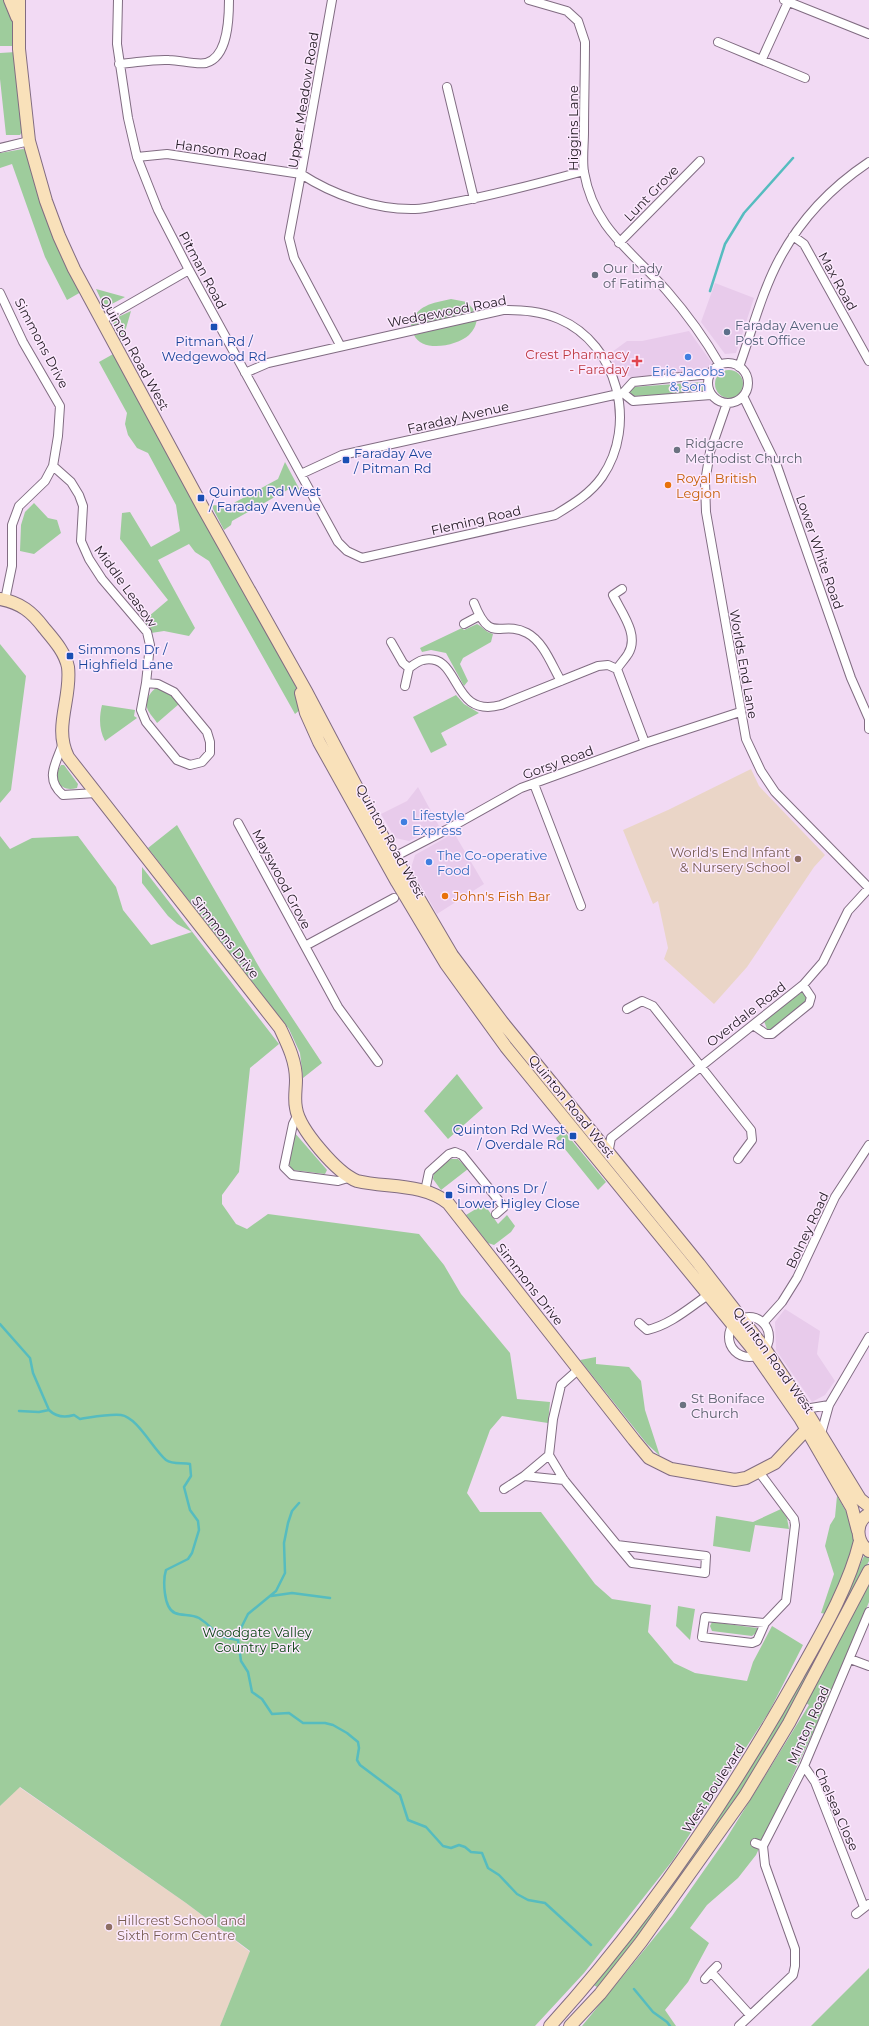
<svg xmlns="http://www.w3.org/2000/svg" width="869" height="2026" viewBox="0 0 869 2026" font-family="Montserrat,sans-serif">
<rect width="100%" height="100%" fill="#f2daf4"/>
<path fill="#e8cbeb" d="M715,283L754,298L736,353L725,354L701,322Z
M689,331L712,363L708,371L631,377L619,372L608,355L627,341H642Z
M418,787L439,826L409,841L395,838L381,814L407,801Z
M454,833L484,884L437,914L411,868L415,855Z
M785,1309L820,1331L817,1354L835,1381L825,1395L812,1402L776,1350L775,1322Z"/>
<path fill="#ead5c7" d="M751,769L759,786L825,855L814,867L747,967L714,1004L664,959L668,948L658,901L653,904L623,830L668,810Z
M19,1787L186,1903L250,1952L220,2026H0V1806Z"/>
<path fill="#9ecc9c" d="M0,0H6L14,22L16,46H0Z
M16,52L23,130L20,135H6L0,79V53Z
M23,149L26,150L81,292L67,300L45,257L12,164L0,168V153Z
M96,289L125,297L108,306L103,304Z
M451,299L467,302L474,310L471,314L411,326C415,305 433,303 451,299Z
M131,311L122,342L113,324L116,318Z
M477,319C476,325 474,330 469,335C457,346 422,353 414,335Z
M115,353L286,667L300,695L301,709L295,714L209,561L195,552L189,544L158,560L195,628L189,636L164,631L151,633L142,622L168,600L120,539L122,513L130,512L151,547L180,531L176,505L148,453L137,448L128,435L125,424L127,413L99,362Z
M715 384a14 14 0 1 1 28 0a14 14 0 1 1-28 0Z
M703,382L704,394L632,396L628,394L633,387Z
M285,462L302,494L289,489L232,521L231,525L224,530L211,505L228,506L278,479Z
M34,503L48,518L57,520L61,533L34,554L20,551L21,525L25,512Z
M477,624C482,626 485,632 493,634L491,642L463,658L460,664L468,681L464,686L446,653L431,650L422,652L420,648L462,628L464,630Z
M0,644L26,676L11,790L0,803Z
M156,688C166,688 174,696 179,704L157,723C155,719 151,716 149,712C143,703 149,693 156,688Z
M456,695L464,704L479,713L441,733L447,745L431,753L413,717Z
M102,705L135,710L134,716L137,718L105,741C99,730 99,717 102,705Z
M61,765H64L78,784L77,788C68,790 63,789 56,781L57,772Z
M177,825L262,972L322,1063L303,1078L300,1053L289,1029L148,848Z
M0,836L10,849L32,838L78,836L116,887L123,910L151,945L192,932L177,924L168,916L142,883V867L279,1044L250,1068L239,1172L222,1195V1204L236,1224L247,1229L268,1214L419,1234L444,1265L461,1294L510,1353L517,1399L550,1402L548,1423L502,1416L490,1430L467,1493L480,1512H541L595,1584L612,1599L651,1605L648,1632L674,1663L695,1673L747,1681L753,1662L772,1626L803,1645L769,1712L673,1860L584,1973L535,2026H220L250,1951L186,1903L20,1787L0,1806Z
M802,992L807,997V1000L773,1030L767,1029L764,1021Z
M457,1074L483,1108L448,1139L424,1111Z
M564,1131L606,1182L598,1190L556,1138Z
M294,1132L327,1170L325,1174L293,1170L289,1165L291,1140Z
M451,1159H458L468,1169L441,1190L433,1179L434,1172Z
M484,1204L498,1224L507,1215L515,1226L511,1232L494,1245L488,1243L466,1215Z
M596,1357V1364L629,1367L641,1381L645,1410L660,1456L647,1444L580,1360Z
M837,1496C844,1508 855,1524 854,1539C852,1564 836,1592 826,1614L821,1613L834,1574L825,1546L830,1525L835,1517Z
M781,1509L787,1518L789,1529L755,1525L750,1552L713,1546L716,1516L753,1522Z
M865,1554L869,1557V1561L806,1684L737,1799L619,1962L597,1987L592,1984L680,1873L713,1827L758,1755L836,1613Z
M869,1582V1602L822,1713L756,1855L738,1878L707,1905L690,1928L709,1943L688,1982L665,2010L676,2026H582L672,1916L726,1839L809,1705L806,1703Z
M678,1606L695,1609L690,1640L676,1626Z
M712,1622L757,1628V1632L752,1636L712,1631L710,1626Z
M869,1968V2026H811Z"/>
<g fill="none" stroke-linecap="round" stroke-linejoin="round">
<path stroke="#56bcbf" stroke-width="2.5" d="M710,291L725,244L744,213L793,158
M0,1324L30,1358L33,1373L49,1410C56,1417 64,1418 74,1415L80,1419C94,1417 107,1414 121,1415C137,1417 153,1449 166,1460C173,1465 183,1462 190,1464L191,1476L184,1487L190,1510L198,1521L199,1530L192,1553L188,1559L166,1570C163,1579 163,1608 175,1613C182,1616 191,1614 199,1618C218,1630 211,1636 238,1640L241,1661L248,1672L252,1692L262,1699L272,1714L289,1713L303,1723H325L333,1725L347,1733L358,1742L359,1748L357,1760L360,1765L400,1795L408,1820L426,1827L443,1846L451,1848L459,1845L465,1847L471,1852L482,1853L488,1868L499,1875L517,1894L528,1900L545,1903L591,1945
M19,1411L39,1412L49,1410
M271,1596L292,1593L330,1598
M241,1628L248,1614L276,1591L285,1573L284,1543L288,1523L292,1511L299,1503
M634,1989L653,2012L667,2022L670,2026"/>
<defs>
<path id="street" d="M118,0L117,44L128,118L137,157L158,210L189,270L338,542L347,551L362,558L555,515C573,504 590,494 602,477C638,425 618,344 559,319C541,311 522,310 503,310L268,363L245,373
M332,0L301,174C333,195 376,210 415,209C427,209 439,205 451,203C496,195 540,183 584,171
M529,0L567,11L578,21L585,42C585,72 584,102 584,132C584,145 582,160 584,172C594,229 632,251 667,291C687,314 705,339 720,365
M784,0L869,34
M718,42L805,78
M762,59L788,2
M119,64C135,63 153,59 169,60C180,60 195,65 206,63C228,57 229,19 229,0
M447,87L474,199
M0,148L29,141
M137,157L167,154L301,174L289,238L294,258L340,345
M793,236L804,244L869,361
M619,243L700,161
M0,293L23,342L60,406L58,436L53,466L45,481L19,506L12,525V566L5,600
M102,320L189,270
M708 383a20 20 0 1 1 40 0a20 20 0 1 1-40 0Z
M739,367C752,331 762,291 780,258C801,219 833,186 869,162
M623,393L633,401L711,395
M743,396L777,466L851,678L869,719
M727,403L710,452L705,482L706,512L746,739L761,771L775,792L869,888
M53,466L71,482L79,495L83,506L81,541L89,559L102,579L147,632L150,645L146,683L158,684L174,692L207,732L210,742V753L202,762L190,765L177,760L146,722L141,710L146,683
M301,474L342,455L623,393L633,382L710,374
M474,603C491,646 500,619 527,633C544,642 552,666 561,681
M464,624L479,616
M391,642L403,663L409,668
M617,669C620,664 625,659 628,654C640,635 621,612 613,595L622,589
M405,686L409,668C413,665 419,661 423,660C462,652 449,719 501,705L598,666L608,665L617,669L645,743
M869,720V729
M62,746C55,765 45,779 63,795L96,793
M534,784L581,906
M238,823L338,1007L378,1062
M394,857L446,830L521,788L645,743L740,712
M305,946L394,898
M627,1009L642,1001L653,1006L751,1130L752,1140L738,1159
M753,1025L766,1034H772L809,1004L811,997L803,985
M298,1114L293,1124L284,1167L292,1175L338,1181L348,1178
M608,1154L611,1138L803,985L823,962L848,911L869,888
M425,1191L429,1172L449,1154L455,1152L462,1155L504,1207L496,1214
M729 1337a20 20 0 1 1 40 0a20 20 0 1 1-40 0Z
M639,1323L647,1330C670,1325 689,1308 708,1295
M763,1323L782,1302L797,1278L835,1197L869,1145
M579,1369L561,1385L553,1419L549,1455L564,1480L617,1545L706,1556L705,1573L632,1563L617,1545
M805,1409L829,1405
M821,1434L829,1405L869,1337
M549,1455L524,1476L564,1480
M759,1472L794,1519L795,1525L786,1601L765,1623L705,1617L702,1637L752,1643L757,1641L765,1623
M504,1489L524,1476
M850,1659L869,1666
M804,1766L815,1782L864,1907
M755,1843L763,1846
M856,1914L869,1904
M717,1966L711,1972L750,2015
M705,1979L711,1972
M739,2026L793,1975L795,1966V1949L765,1865L763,1846L804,1766L869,1612"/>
<path id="secondary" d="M10,0L17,17
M19,0V49L29,141L46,201L59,236L74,269L202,506L307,693L384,839L452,955L503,1023L699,1264L765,1349L805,1409L860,1499L869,1506
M0,599C21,603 32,612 44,628C54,640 65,652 68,667C72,698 53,727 68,757L280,1028C288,1045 296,1061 296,1080C296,1089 294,1099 296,1108C299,1129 337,1173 357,1181C387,1188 423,1183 448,1203L634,1440L649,1458L671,1469L735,1480L746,1478L775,1463L804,1432L814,1425
M301,693L306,713L319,742L397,882L446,964L506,1047L751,1347L800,1418L852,1508L858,1531
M869,1514C854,1522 856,1542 869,1551
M550,2026C646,1920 728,1800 798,1675C821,1634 849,1587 860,1541
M570,2026L600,1994L641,1942L745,1796L789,1723L869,1571"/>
</defs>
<use href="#street" stroke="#816c82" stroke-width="10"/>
<use href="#secondary" stroke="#816c82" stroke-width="14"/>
<use href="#street" stroke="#fff" stroke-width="8"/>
<use href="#secondary" stroke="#f9e1ba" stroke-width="12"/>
</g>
<g fill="#6b7280" stroke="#fce9fe" stroke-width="1.5">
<circle cx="595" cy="275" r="4"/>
<circle cx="677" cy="450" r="4"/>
<circle cx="683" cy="1405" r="4"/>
</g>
<g fill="#1a4fb4" stroke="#fce9fe" stroke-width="1.5">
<rect x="210" y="323" width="8" height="8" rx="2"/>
<rect x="342" y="456" width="8" height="8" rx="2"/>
<rect x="197" y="494" width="8" height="8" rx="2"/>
<rect x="66" y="652" width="8" height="8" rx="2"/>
<rect x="569" y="1132" width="8" height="8" rx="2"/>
<rect x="445" y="1191" width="8" height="8" rx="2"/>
</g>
<circle fill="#5c6f8a" stroke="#fce9fe" stroke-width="1.5" cx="727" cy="332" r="4"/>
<g fill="#3f7fe0" stroke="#fce9fe" stroke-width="1.5">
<circle cx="688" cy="357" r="4"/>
<circle cx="404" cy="822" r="4"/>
<circle cx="429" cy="862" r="4"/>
</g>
<path fill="#e0444e" stroke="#fce9fe" stroke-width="1.5" d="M635 355h4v4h4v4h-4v4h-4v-4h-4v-4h4z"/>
<g fill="#e8710a" stroke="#fce9fe" stroke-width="1.5">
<circle cx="668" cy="485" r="4"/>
<circle cx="445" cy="896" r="4"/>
</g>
<g fill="#8d6e63" stroke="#fce9fe" stroke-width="1.5">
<circle cx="798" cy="859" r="4"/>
<circle cx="109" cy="1927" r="4"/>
</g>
<g text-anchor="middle" stroke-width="3" stroke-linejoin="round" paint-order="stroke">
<g font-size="13" fill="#211922" stroke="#fce9fe">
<text transform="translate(303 100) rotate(-81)" y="5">Upper Meadow Road</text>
<text transform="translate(573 128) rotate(-90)" y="5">Higgins Lane</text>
<text transform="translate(221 150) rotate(8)" y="5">Hansom Road</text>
<text transform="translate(651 193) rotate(-46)" y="5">Lunt Grove</text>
<text transform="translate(203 270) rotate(62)" y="5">Pitman Road</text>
<text transform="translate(838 281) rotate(61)" y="5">Max Road</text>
<text transform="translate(447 311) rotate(-11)" y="5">Wedgewood Road</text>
<text transform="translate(42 343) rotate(62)" y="5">Simmons Drive</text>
<text transform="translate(135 353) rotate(61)" y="5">Quinton Road West</text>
<text transform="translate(458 417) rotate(-13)" y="5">Faraday Avenue</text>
<text transform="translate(476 520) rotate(-13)" y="5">Fleming Road</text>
<text transform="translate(820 552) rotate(71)" y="5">Lower White Road</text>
<text transform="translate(126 586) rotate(54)" y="5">Middle Leasow</text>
<text transform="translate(744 664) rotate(80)" y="5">Worlds End Lane</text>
<text transform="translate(558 762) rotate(-20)" y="5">Gorsy Road</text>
<text transform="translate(391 841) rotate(61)" y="5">Quinton Road West</text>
<text transform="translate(282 879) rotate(62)" y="5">Mayswood Grove</text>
<text transform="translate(226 937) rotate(52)" y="5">Simmons Drive</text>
<text transform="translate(746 1014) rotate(-38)" y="5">Overdale Road</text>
<text transform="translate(572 1106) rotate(51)" y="5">Quinton Road West</text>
<text transform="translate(807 1230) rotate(-65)" y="5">Bolney Road</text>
<text transform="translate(530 1284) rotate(52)" y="5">Simmons Drive</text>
<text transform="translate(774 1360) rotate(54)" y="5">Quinton Road West</text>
<text transform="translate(808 1725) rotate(-66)" y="5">Minton Road</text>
<text transform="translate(713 1788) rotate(-57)" y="5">West Boulevard</text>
<text transform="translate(837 1809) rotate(66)" y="5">Chelsea Close</text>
</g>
<g font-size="13" fill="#5b616d" stroke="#fce9fe" text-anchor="start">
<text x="603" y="273">Our Lady<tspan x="603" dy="15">of Fatima</tspan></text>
<text x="685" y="448">Ridgacre<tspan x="685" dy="15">Methodist Church</tspan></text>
<text x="691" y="1403">St Boniface<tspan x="691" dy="15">Church</tspan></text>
</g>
<g font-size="13" fill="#4e5e75" stroke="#fce9fe" text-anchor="start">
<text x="735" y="330">Faraday Avenue<tspan x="735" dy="15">Post Office</tspan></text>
</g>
<g font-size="13" fill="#164399" stroke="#fce9fe" text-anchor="start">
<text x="214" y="346" text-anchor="middle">Pitman Rd /<tspan x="214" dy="15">Wedgewood Rd</tspan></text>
<text x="354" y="458">Faraday Ave<tspan x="354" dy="15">/ Pitman Rd</tspan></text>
<text x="209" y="496">Quinton Rd West<tspan x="209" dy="15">/ Faraday Avenue</tspan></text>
<text x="78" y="654">Simmons Dr /<tspan x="78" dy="15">Highfield Lane</tspan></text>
<text x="565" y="1134" text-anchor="end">Quinton Rd West<tspan x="565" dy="15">/ Overdale Rd</tspan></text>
<text x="457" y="1193">Simmons Dr /<tspan x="457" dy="15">Lower Higley Close</tspan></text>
</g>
<g font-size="13" fill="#be3a42" stroke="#fce9fe" text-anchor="end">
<text x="629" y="359">Crest Pharmacy<tspan x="629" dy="15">- Faraday</tspan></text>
</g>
<g font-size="13" fill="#366cbe" stroke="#fce9fe" text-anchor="start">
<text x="688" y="376" text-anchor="middle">Eric Jacobs<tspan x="688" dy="15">&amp; Son</tspan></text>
<text x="412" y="820">Lifestyle<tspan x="412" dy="15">Express</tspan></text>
<text x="437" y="860">The Co-operative<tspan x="437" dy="15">Food</tspan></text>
</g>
<g font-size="13" fill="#c56008" stroke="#fce9fe" text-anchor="start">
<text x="676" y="483">Royal British<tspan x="676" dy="15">Legion</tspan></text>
<text x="453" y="901">John's Fish Bar</text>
</g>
<g font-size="13" fill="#785e54" stroke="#fce9fe" text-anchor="end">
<text x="790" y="857">World's End Infant<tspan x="790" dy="15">&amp; Nursery School</tspan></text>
<text x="117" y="1925" text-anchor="start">Hillcrest School and<tspan x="117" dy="15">Sixth Form Centre</tspan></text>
</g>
<g font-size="13" fill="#023e09" stroke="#fce9fe">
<text x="257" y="1637">Woodgate Valley<tspan x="257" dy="15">Country Park</tspan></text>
</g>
</g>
</svg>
